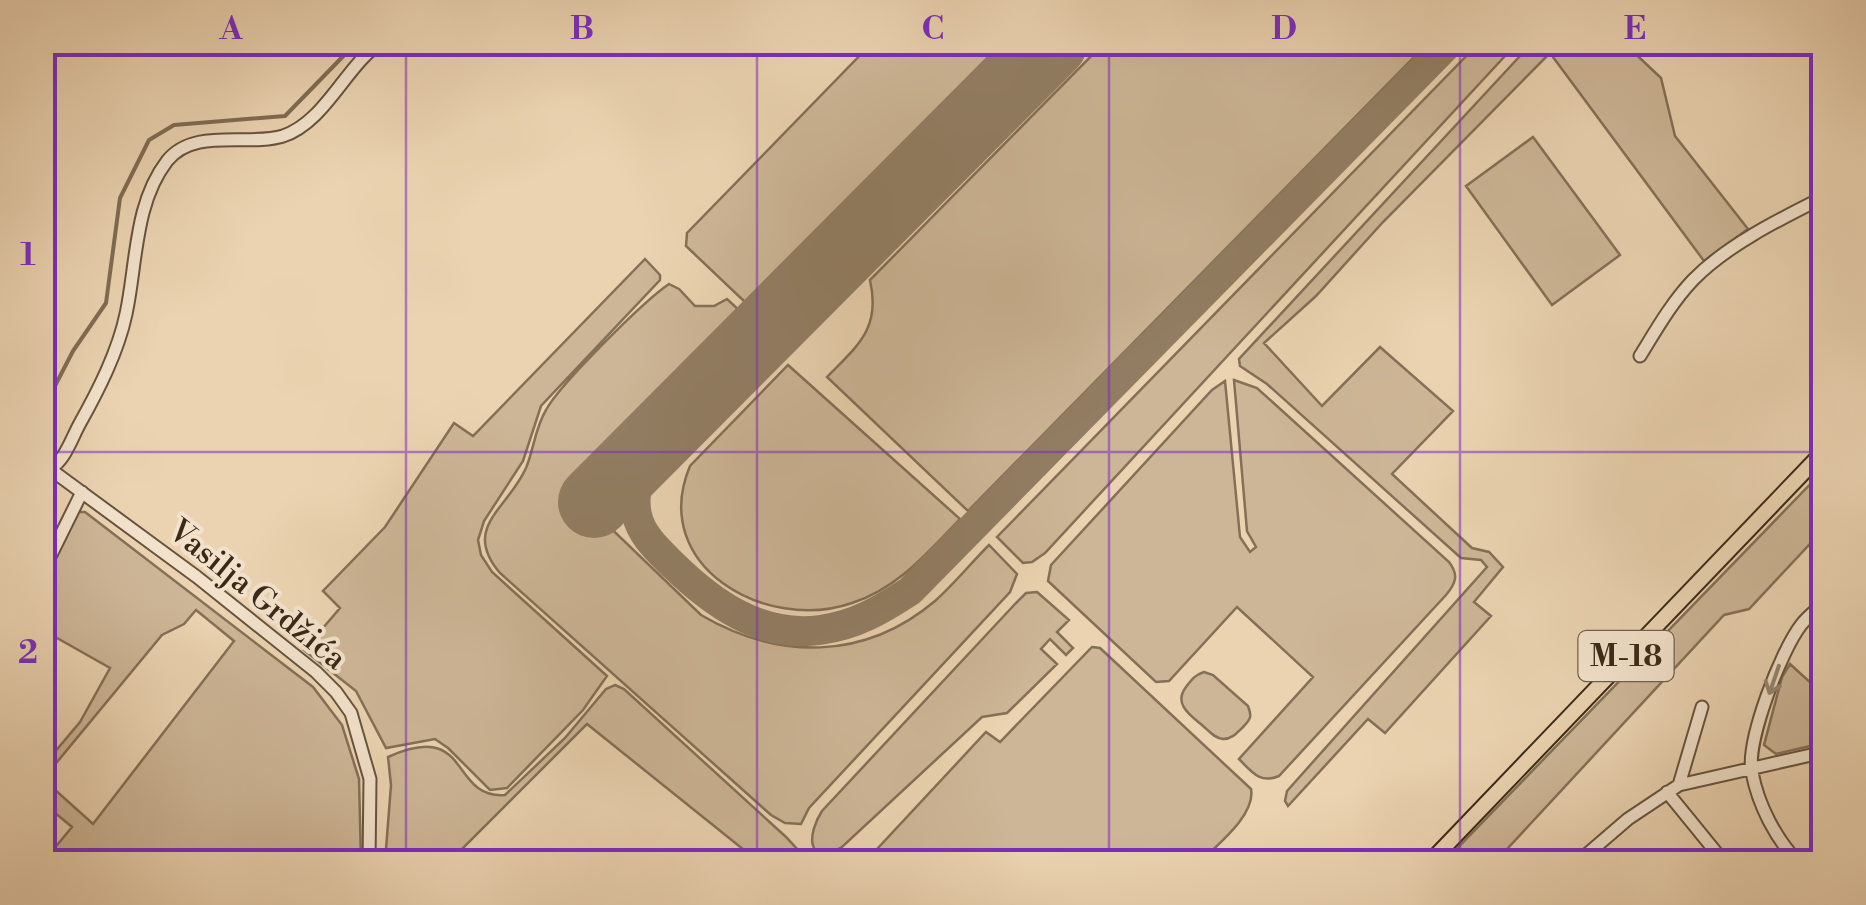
<svg xmlns="http://www.w3.org/2000/svg" width="1866" height="905" viewBox="0 0 1866 905" font-family="'Libre Bodoni',serif">
<rect width="100%" height="100%" fill="#ebd3b1"/>
<filter id="stains"><feTurbulence type="fractalNoise" baseFrequency=".002" numOctaves="4"/><feColorMatrix values="0 0 0 0 .2 0 0 0 0 .09 0 0 0 0 .02 0 0 0 .5 -.17"/></filter>
<radialGradient id="worn" r=".72"><stop offset=".6" stop-color="#630" stop-opacity="0"/><stop offset="1" stop-color="#630" stop-opacity=".3"/></radialGradient>
<path fill="#cdb697" stroke="#847057" stroke-width="2.5" fill-rule="evenodd" d="M1480,42L1517,43L1045,553L1032,562L1023,563L997,537Z
M872,43H1003L747,304L686,246L687,233Z
M1104,43H1428L968,511L827,377C858,345 881,329 870,280Z
M1532,43H1624L1661,78L1675,136L1748,229L1704,261L1550,53L1383,222L1316,296L1264,343L1322,406L1380,347L1453,411L1392,474L1472,548L1489,552L1503,567L1474,602L1491,616L1385,733L1368,719L1288,806L1285,801L1287,791L1487,567L1481,560L1461,558L1267,384L1240,366L1239,359Z
M1533,137L1620,255L1552,305L1466,186Z
M645,259L660,275V280L541,406L523,461L484,521L478,540L481,555L492,572L607,676L583,710L507,788L490,790L448,748L435,739L386,748L356,691L304,650L340,608L323,591L385,527L454,423L473,436Z
M669,284L679,289L695,306H714L727,299L740,311L569,488L701,615C778,660 864,661 935,601C954,584 971,563 989,545L1017,574L1010,592L809,808L801,824L785,823L771,815L500,573C461,527 508,509 526,468C534,449 535,428 546,410C560,384 644,301 669,284Z
M788,365L960,519C927,553 898,588 852,603C766,633 648,566 690,466Z
M1234,380L1257,388L1449,562C1459,575 1456,583 1446,595L1279,776C1260,784 1252,772 1239,759L1313,677L1237,607L1169,681L1156,682L1048,581L1051,565L1212,390L1225,381L1240,537L1250,552L1256,547L1247,531Z
M1823,471V530L1749,609L1724,615L1495,862H1444Z
M76,512H85L313,687L342,725L359,779L361,862H43L72,827L43,803V766L80,722L110,668L43,630V573ZM196,610L234,641L93,824L43,779L162,635L184,624Z
M1037,592L1069,620L1057,632L1073,648L1066,655L1050,639L1041,649L1057,664L1007,713L982,717L842,847C806,867 807,834 822,811L1015,604L1026,593Z
M1092,647L1100,648L1251,789C1256,815 1217,845 1200,862H865L986,732L1000,742Z
M1790,664L1823,694V743L1776,754L1764,745L1782,677Z
M1204,672L1213,675L1248,706C1252,716 1251,719 1243,727C1237,733 1232,739 1223,739C1214,738 1209,731 1203,726C1190,715 1173,704 1186,687C1192,679 1195,675 1204,672Z
M615,685L624,689L786,837L809,862H759L587,724L449,862H385L391,785L388,757C472,719 449,799 505,795L565,738L606,689Z"/>
<g fill="none" stroke-linecap="round" stroke-linejoin="round">
<path stroke="#806c54" stroke-width="4" d="M42,411L73,351L106,303L120,198L149,140L174,125L285,116L357,42"/>
<path stroke="#927e64" stroke-width="30" d="M654,441C644,465 631,488 637,515C641,535 658,550 672,564C712,603 760,638 820,630C856,625 881,610 910,591L1450,42"/>
<path stroke="#927e64" stroke-width="72" d="M594,502L1052,42"/>
<defs>
<path id="minor" d="M1640,356C1656,330 1672,302 1693,280C1727,245 1780,219 1824,197
M42,469H50C65,460 71,440 79,425C98,391 118,352 126,314C137,263 134,204 167,161C194,127 247,147 283,136C325,122 345,67 381,42
M50,469L197,577L316,672L336,692L351,713L370,779L369,862
M42,573L82,492
M1679,785L1702,707
M1667,792L1724,862
M1578,862L1628,819L1679,785L1824,752
M1798,862C1776,839 1758,805 1752,772C1746,741 1781,651 1801,625C1807,617 1816,610 1824,603"/>
<path id="major" d="M1430,862L1824,451"/>
</defs>
<use href="#minor" stroke="#66543e" stroke-width="15"/>
<use href="#major" stroke="#3a2917" stroke-width="18"/>
<use href="#minor" stroke="#f2e2cc" stroke-width="11"/>
<use href="#major" stroke="#ebd3b1" stroke-width="14"/>
</g>
<defs><path id="oneway-shaft" d="M-6 0H5M1.5-3L5.5 0L1.5 3" fill="none" stroke-width="1.6" stroke-linecap="round" stroke-linejoin="round" transform="scale(2.5)"/></defs>
<use stroke="#968672" href="#oneway-shaft" transform="translate(1774 680) rotate(109)"/>
<path fill="none" stroke="#7b2cbf" stroke-width="2.5" stroke-opacity="0.55" d="M406,42V862M757,42V862M1109,42V862M1460,42V862M42,452H1824"/>
<g text-anchor="middle" stroke-width="8" stroke-linejoin="round" paint-order="stroke">
<rect fill="#f2e2cc" stroke="#71604d" stroke-width="2.5" x="1578.5" y="631" width="95" height="50" rx="8"/>
<g font-size="30" font-weight="bold" fill="#3a2917">
<text x="1626" y="666">M-18</text>
</g>
<g font-size="32" fill="#3a2917" stroke="#f2e2cc">
<text transform="translate(258 594) rotate(39)" y="11">Vasilja Grdžića</text>
</g>
</g>
<rect width="1866" height="905" fill="none" stroke="#ebd3b1" stroke-width="110"/>
<rect x="55" y="55" width="1756" height="795" fill="none" stroke="#7b2cbf" stroke-width="4"/>
<g font-size="32" text-anchor="middle" font-weight="bold" fill="#7b2cbf">
<text x="231" y="39">A</text>
<text x="582" y="39">B</text>
<text x="933" y="39">C</text>
<text x="1284" y="39">D</text>
<text x="1635" y="39">E</text>
<text x="28" y="265">1</text>
<text x="28" y="663">2</text>
</g>
<rect width="100%" height="100%" filter="url(#stains)"/>
<rect width="100%" height="100%" fill="url(#worn)"/>
</svg>
